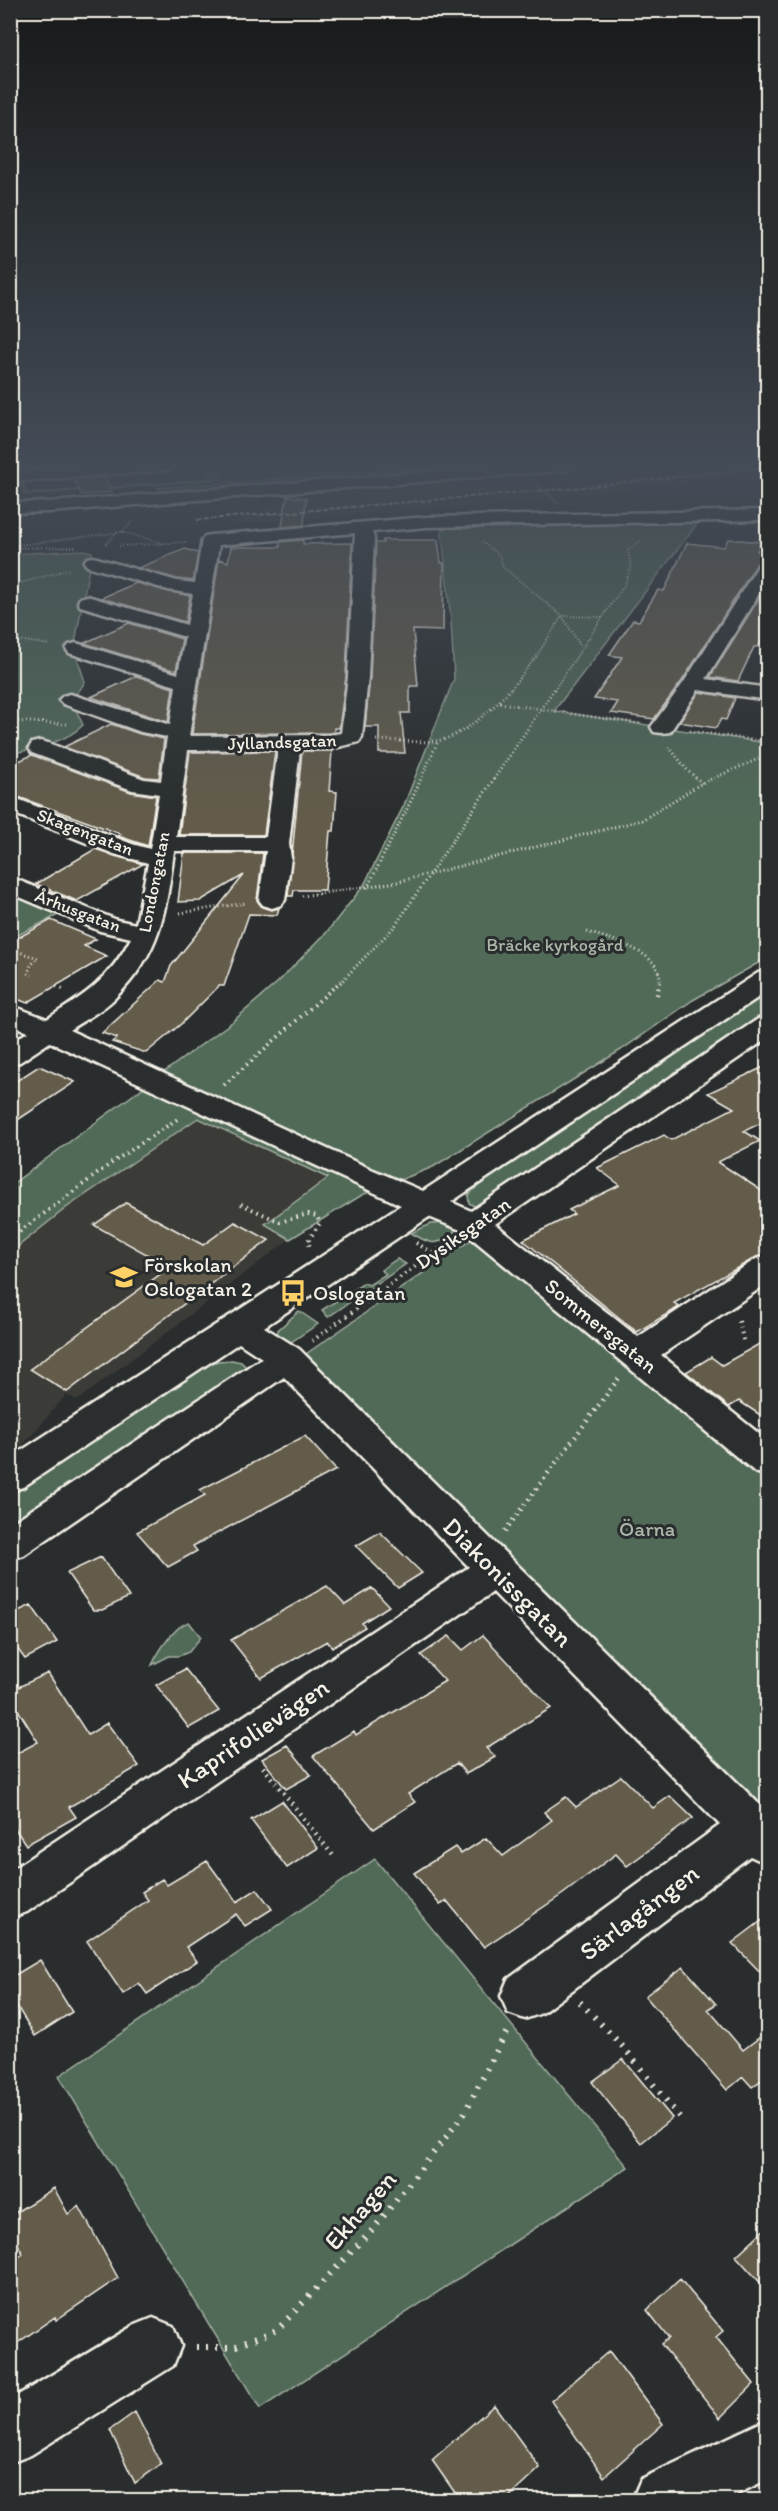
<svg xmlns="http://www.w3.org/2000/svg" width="778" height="2511" viewBox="0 0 778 2511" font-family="Itim,sans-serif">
<rect width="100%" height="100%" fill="#2a2d2e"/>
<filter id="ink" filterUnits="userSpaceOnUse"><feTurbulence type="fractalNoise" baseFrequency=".0167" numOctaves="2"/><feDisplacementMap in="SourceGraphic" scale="12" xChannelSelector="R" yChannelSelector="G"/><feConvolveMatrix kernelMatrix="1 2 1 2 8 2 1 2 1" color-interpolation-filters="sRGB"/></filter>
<g filter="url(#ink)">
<path fill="#3b3b37" d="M756,465H767V475L561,496L498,506L400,511L224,525L294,497L444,481L565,485Z
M198,1118L329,1178L265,1224L290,1239L78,1400L66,1395L24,1444L11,1452V1252L66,1208Z"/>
<path fill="#516b59" stroke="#a2aea0" stroke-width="1.5" d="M423,467L375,475L169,491H159L158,488Z
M210,472H217L221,479L25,495L20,483L25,481L111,475L23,482L27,494L213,479Z
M700,520L554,711L767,743V958L693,1000L621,1050L433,1167L362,1195L290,1239L265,1224L328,1178L198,1118L66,1208L11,1252V1185L232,1022L278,982L326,933L364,885L404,805L454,679L451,621L441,525Z
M84,550L92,552L74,648L85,682L72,701L83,725C65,743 35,748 11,754V554Z
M11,892L62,913L18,935L11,936Z
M767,993V1015L477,1208L469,1203L468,1195L480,1183Z
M445,1223L456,1227C455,1233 453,1234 447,1238C432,1247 426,1241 411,1233L431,1224Z
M481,1233L767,1474V1815L300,1358Z
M397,1259L406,1264L328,1317L322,1310L364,1283L369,1285L386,1274L381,1270Z
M299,1311L318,1324L285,1346L277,1336L278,1330Z
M232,1360L241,1362L246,1367L244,1372L131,1444L11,1525V1496L204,1366L218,1361Z
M189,1622L201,1637L189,1652L179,1656H169L152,1665C158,1652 175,1625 189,1622Z
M375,1859L628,2167L260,2409L59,2076Z"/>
<path fill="#645b4c" stroke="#f4f1e8" stroke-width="1.5" d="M105,477L112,492L81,495L74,479Z
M287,496L306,498L304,525L282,527Z
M728,539L761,542L757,551L768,553V557L760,559L682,681L654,719L611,713L618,702L594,699L622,657L609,655L633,620L639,621L658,590L664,591L687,543L724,547Z
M303,540V544L352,543L346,677L339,728H334V732L330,733L192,734L219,559L228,562L231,547H280V542Z
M383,540H438L441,563H444L443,631L413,630L418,686H410V713H401L405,753H379V727H365L370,677L376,543H383Z
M185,549L198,553L193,581L177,579L138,568Z
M136,583L190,596L185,622L101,598Z
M768,584V628L758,647H754L738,681L710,677Z
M129,623L182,639L176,671L84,643Z
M137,676L173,688L168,722L91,697Z
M699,692L735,698L726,720L721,719L716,728L679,722Z
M111,724L140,734L164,739L159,778L145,777L64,747Z
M275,751L264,835H179L190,752Z
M302,751H332L329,791L337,792L334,831H330L325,890H294L293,896H288Z
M32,755L131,792L156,796L148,846L118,836L121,834L10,794V765Z
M95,849L143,864L77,901L36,884Z
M184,853H263L257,900L262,907L271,910L279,908L277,915L249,914L224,986H219L181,1024L146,1053L112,1042L117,1038L102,1033L160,980L165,982L171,966L244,875L200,901L178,902Z
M51,920L96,939L84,946L107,956L27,1003L10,996V942Z
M768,1065V1126L761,1123L744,1131L760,1141L718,1162L768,1195V1251L674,1303L679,1307L637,1332L523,1240L574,1214L569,1210L620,1185L597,1168L664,1135L671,1140L734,1108L708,1093Z
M39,1066L75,1082L10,1125V1085Z
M126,1203L203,1245L235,1222L269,1240L67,1392L30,1369L170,1267L94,1225Z
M768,1339V1420L739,1401L729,1407L686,1372L711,1357L722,1365Z
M305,1436L336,1470L193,1546L197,1551L168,1567L137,1532L205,1495L200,1490Z
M380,1532L422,1573L398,1588L356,1546Z
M101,1557L129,1597L102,1610H93L67,1573Z
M327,1586L345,1605L372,1588L389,1606L362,1623L365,1627L332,1647L327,1641L261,1678L231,1640Z
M31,1605L57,1642L25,1659L10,1639V1615Z
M483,1635L551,1708L486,1748L495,1757L466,1774L457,1763L408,1794L415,1802L374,1829L313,1756L354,1731L356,1735L445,1681L421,1655L449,1636L463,1650Z
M185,1669L219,1711L189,1728L156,1685Z
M48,1673L88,1735L107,1723L139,1766L69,1807L76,1817L26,1845L10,1821V1757L38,1742L10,1697V1691Z
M287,1745L311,1775L286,1789L262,1759Z
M621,1776L653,1808L670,1796L693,1818L627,1866L616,1854L563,1894L484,1947L447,1901L440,1905L414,1873L455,1847L461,1854L486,1838L503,1856L552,1820L544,1812L566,1797L576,1807Z
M282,1801L318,1848L287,1868L251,1820Z
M207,1861L237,1902L257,1889L272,1909L245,1926L236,1914L186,1947L197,1961L147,1994L139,1983L123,1994L87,1941L148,1900L142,1892L162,1879L167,1885Z
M768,1916V1980L732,1943Z
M40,1960L72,2012L35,2036L10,1995V1978Z
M683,1967L716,2004L708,2009L743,2050L768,2031V2075L752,2087L743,2077L727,2090L645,1996Z
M623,2059L672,2118L641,2143L592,2082Z
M54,2188L68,2214L79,2206L118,2278L56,2320L55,2317L10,2348V2263L23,2254L10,2229V2216Z
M768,2226V2291L736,2256Z
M680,2279L723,2331L716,2337L754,2384L720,2418L661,2344L669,2338L647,2310Z
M609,2351L663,2424L604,2477L551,2401Z
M494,2405L540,2468L506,2500H460L432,2460Z
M135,2412L161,2464L135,2483L110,2430Z"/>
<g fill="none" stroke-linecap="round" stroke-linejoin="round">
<defs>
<path id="minor" d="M112,465H178L170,470L10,482V472Z
M515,465H577L569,470L50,512L10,513V503L50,502Z
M768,510V520L427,527L372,532L374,538L368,677L362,737L359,742L330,749H300L289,844L291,858L285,900L281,905L272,908L263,905L259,900L266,851H174C166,912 160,954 115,998C102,1011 84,1020 69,1030L371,1169L423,1191L758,973L768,971V991L451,1202L471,1211L758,1019L768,1017V1038L495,1224L638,1337L756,1259L768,1256V1283L661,1355L768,1441V1476L755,1472L463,1231L429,1217L264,1327L299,1349L768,1813V1864L750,1856L542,2013L525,2019L508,2013L501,1996L508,1979L720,1825L493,1592L27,1912L10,1918V1871L469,1567L284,1377L24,1555L10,1559V1524L262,1358L239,1343L23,1487L10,1491V1458L401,1205L50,1042L20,1062L10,1064V1043L28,1032L10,1024V1005L47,1019C85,995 109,980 131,938L100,931L10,893V877L117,920L136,924L148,863L114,854L10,812V796L132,844L150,849L159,794L132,790L32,753L29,748L32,743L40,741L48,743L144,779L161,781L167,737L141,732L63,704L59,700L63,696L70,694L170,725L176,686L69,653L66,649L69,645L76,643L178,674L185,637L80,606L78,602L80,598L87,596L187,625L193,594L168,590L87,566L84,562L87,558L93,557L177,581L195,583L202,540L205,536L211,535L427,517ZM355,533L348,677L341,733L330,735L189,736L219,545ZM278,749L266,837H176L188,750Z
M768,559V579L706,679L768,688V700L698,690L670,732L662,733L654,732L651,727L684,682L762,560Z
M153,2318L173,2326L181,2346L173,2366L31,2455L10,2463V2400L133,2326Z
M768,2419V2479L725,2500H632L641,2479Z"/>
</defs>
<use href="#minor" stroke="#f4f1e8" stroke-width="5"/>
<path stroke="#f4f1e8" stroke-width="2" stroke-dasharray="1 2" stroke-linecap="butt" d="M218,465L222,472
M122,532L163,543
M482,542L499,555L503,567L562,616L536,657L510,690
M106,544L117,532
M10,546L122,532L133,521
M119,546L187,542
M14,548L76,547
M10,586L70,569
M562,616L602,617
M562,616L581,647
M10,639L51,645
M554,690L625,584L631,567L628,550L642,540"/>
<path stroke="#f4f1e8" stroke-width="3" stroke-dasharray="1 3" stroke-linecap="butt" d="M500,703L641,724
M10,721L67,724
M690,731L768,742
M376,740C395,740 417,743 436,741C461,738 496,707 511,688
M669,747L688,771L702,783
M367,888L412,799L438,741
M302,896L397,882L642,820L702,783L768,755
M180,913L246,903
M587,932C610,939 663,952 660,983
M10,949L38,958L31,965L28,973L32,975
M340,983L395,926L555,688"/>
<path stroke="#f4f1e8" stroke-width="4" stroke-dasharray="1.5 4.5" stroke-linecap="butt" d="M56,986L65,990
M657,995L660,981
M224,1085L341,981
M241,1204L280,1222L308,1214L317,1216L320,1223L308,1241L310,1247
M10,1239L113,1162L179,1118
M416,1243L433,1253
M739,1321L744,1344
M312,1341L449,1242"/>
<path stroke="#f4f1e8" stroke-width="4.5" stroke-dasharray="1.5 5" stroke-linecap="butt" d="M505,1531L619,1378
M263,1767L335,1858"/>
<path stroke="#f4f1e8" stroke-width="6" stroke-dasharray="2 8" stroke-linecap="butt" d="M580,2002L625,2049L681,2119
M196,2347H234L277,2330L375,2227L464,2114L508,2029"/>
<use href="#minor" fill="#2a2d2e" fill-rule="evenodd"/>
<path stroke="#f4f1e8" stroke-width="2" stroke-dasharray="5 2" stroke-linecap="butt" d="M197,520L574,488L768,467"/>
<path stroke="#f4f1e8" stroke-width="2" stroke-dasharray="1 2" stroke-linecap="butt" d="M516,465L560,505"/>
</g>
</g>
<linearGradient id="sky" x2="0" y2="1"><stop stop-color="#171919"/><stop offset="0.57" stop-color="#444c57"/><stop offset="1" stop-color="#444c57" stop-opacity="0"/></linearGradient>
<rect width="778" height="816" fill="url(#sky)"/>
<defs>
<symbol id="school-bare" viewBox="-9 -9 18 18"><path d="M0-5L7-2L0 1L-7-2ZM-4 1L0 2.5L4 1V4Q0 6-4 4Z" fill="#ffd166" stroke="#2a2d2e" stroke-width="2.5" paint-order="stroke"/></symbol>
<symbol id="bus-bare" viewBox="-9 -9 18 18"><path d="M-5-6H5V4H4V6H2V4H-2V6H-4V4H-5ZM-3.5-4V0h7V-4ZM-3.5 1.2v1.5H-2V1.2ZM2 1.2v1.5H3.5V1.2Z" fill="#ffd166" stroke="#2a2d2e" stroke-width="2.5" paint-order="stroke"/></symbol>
</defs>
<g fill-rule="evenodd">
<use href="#school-bare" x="105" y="1258" width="38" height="38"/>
<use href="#bus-bare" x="274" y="1274" width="38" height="38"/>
</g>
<g text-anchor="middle" stroke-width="6" stroke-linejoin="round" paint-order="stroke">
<g font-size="18" fill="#f4f1e8" stroke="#2a2d2e">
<text transform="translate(282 742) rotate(-2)" y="6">Jyllandsgatan</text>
<text transform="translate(85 832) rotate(21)" y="6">Skagengatan</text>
<text transform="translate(154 882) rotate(-79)" y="6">Londongatan</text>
<text transform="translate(78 911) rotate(21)" y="6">Århusgatan</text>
</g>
<g font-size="18" fill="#abb5a8" stroke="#2a2d2e">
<text x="555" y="951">Bräcke kyrkogård</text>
</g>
<g font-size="21" fill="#f4f1e8" stroke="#2a2d2e">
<text transform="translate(463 1233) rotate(-35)" y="7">Dysiksgatan</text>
<text transform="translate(601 1326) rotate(39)" y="7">Sommersgatan</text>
</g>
<g font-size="21" fill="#f4f1e8" stroke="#2a2d2e" text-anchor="start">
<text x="144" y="1272">Förskolan<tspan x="144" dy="24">Oslogatan 2</tspan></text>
<text x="313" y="1300">Oslogatan</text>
</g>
<g font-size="21" fill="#abb5a8" stroke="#2a2d2e">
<text x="647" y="1536">Öarna</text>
</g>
<g font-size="26" fill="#f4f1e8" stroke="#2a2d2e">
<text transform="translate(508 1582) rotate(45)" y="9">Diakonissgatan</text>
<text transform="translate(253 1733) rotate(-34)" y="9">Kaprifolievägen</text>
<text transform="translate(639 1912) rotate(-37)" y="9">Särlagången</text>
<text transform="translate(360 2210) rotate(-49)" y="9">Ekhagen</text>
</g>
</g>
<rect width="778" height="2511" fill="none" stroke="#2a2d2e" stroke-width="36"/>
<rect x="18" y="18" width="742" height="2475" fill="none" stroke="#f4f1e8" stroke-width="2" filter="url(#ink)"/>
</svg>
